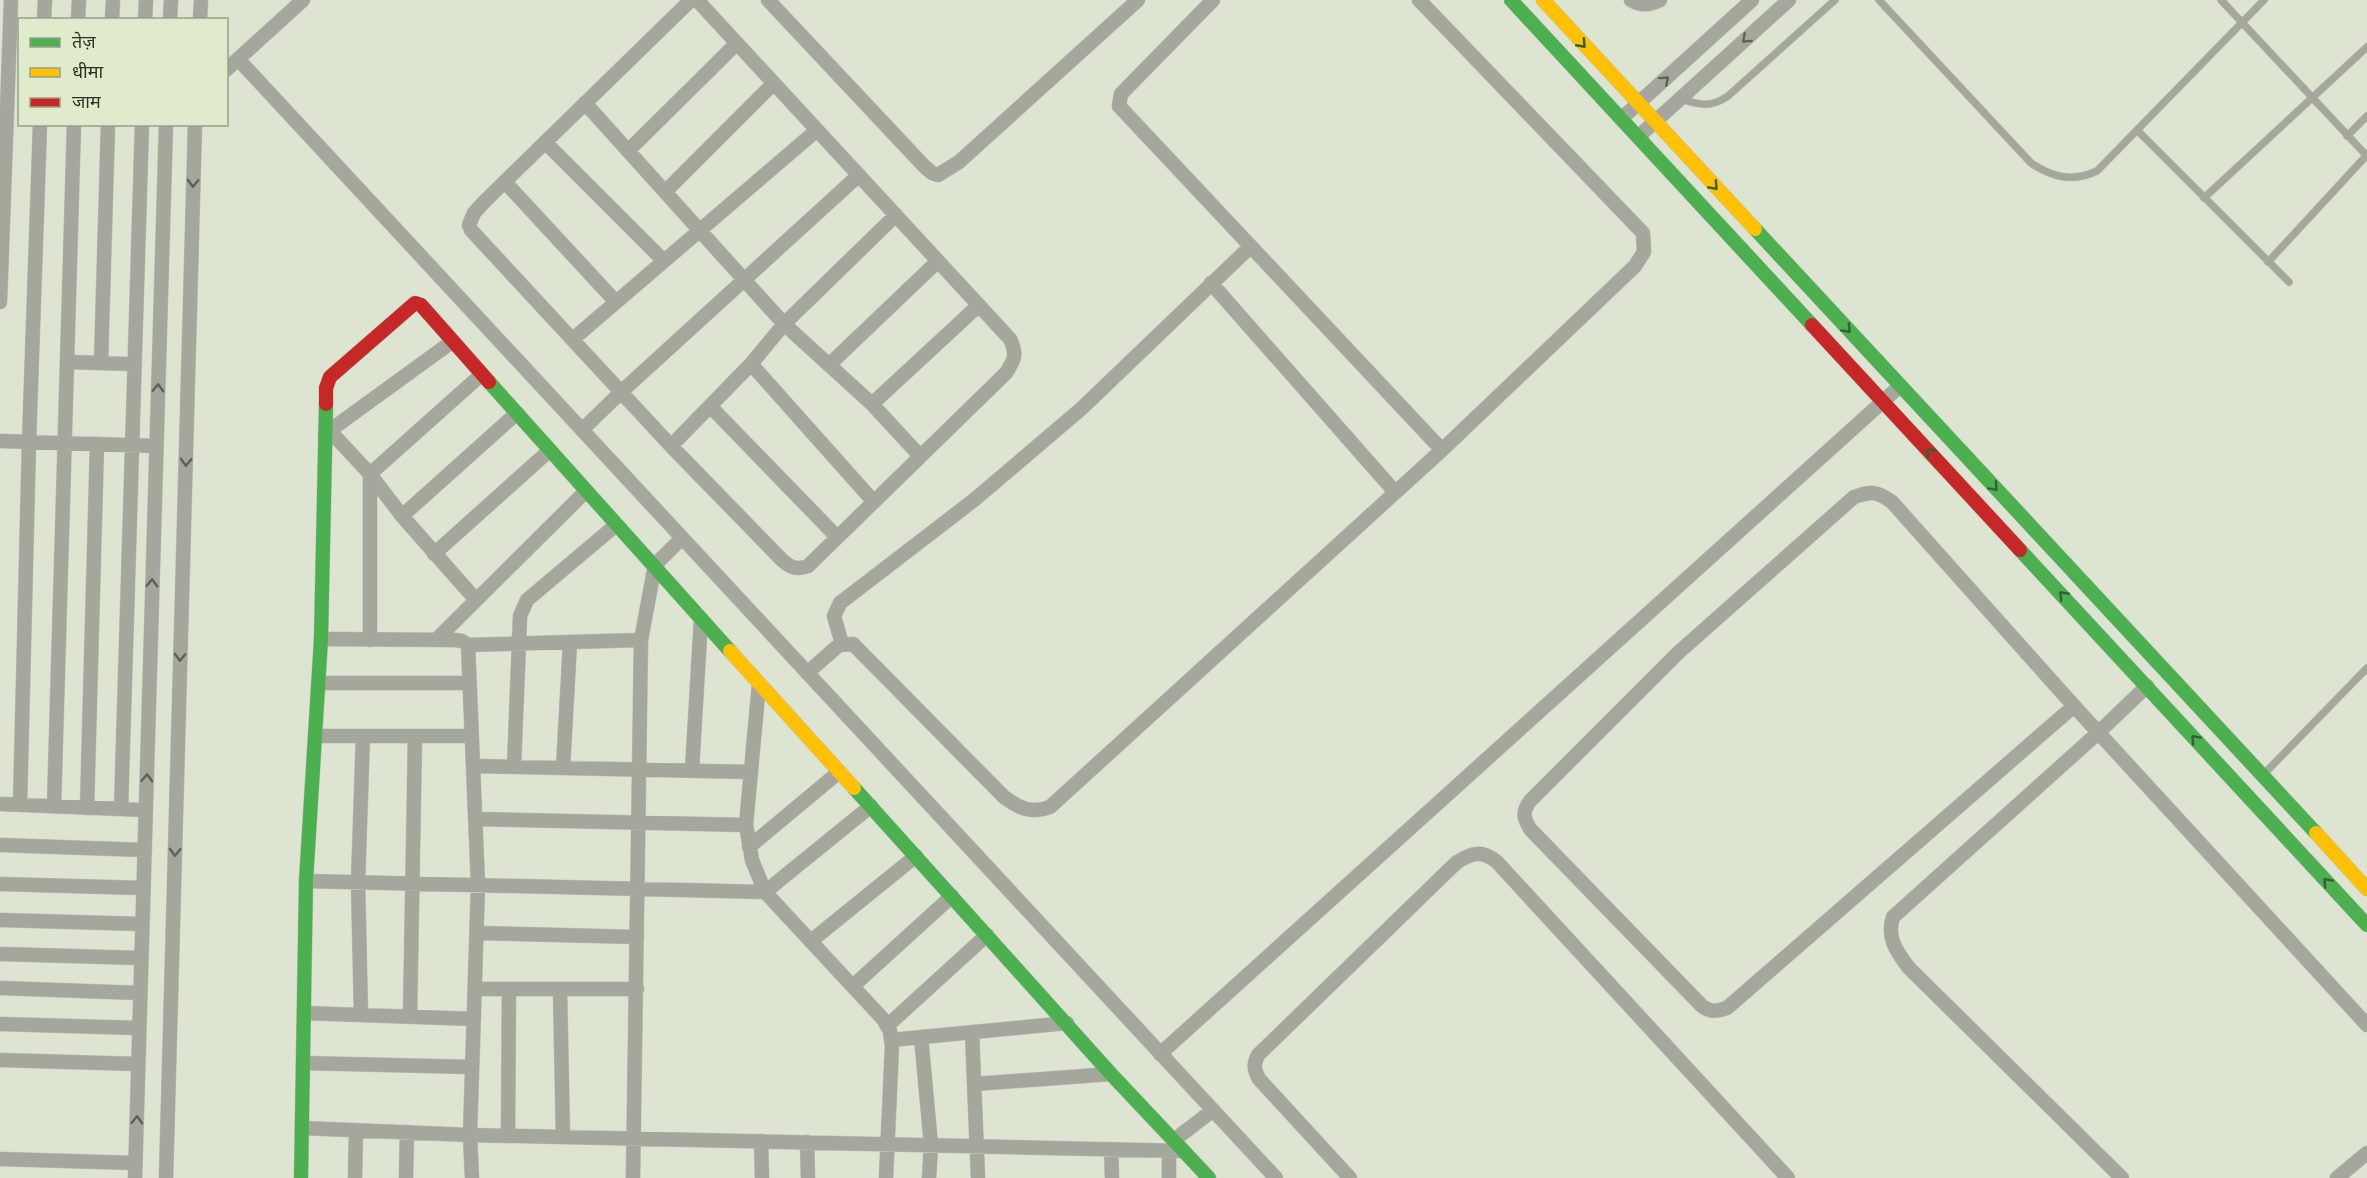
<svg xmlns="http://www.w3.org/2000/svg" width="2367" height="1178" viewBox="0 0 2367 1178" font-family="'Archivo Narrow','Noto Sans Devanagari',sans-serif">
<rect width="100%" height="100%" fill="#dde4d2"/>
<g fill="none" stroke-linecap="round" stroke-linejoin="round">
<defs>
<path id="lane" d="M1879,0L2031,163C2053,178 2073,182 2097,171L2264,0
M2221,0L2367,156
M1681,99C1699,105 1711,108 1728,96L1835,0
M2137,130L2289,282
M2347,136L2367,116
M2204,198L2367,47
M2268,262L2367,155
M2264,774L2367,668"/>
<path id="street" d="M691,0L484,202L474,213L469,225L471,230L671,446L782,560C791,568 797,570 808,566L1006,373C1015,359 1017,354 1010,339L697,0
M768,0L924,166L932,173L938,175L959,162L1138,0
M1213,0L1121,94L1119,106L1442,450
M1631,0C1641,6 1651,5 1660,0
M44,20L45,0
M78,20L79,0
M112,20L113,0
M145,20L146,0
M170,20L171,0
M200,20L201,0
M238,59L1276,1178
M226,70L303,0
M585,103L784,324L872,404L920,456
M1621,119L1752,0
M1638,137L1789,0
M545,142L664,261
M628,151L737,43
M505,182L616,302
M665,192L774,83
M1211,283L1395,492
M0,302L11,0
M573,339L817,130
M68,362L133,364
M101,363L108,124
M751,364L874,502
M830,364L938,261
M872,404L979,305
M710,406L837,537
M582,430L620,393L859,175
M330,431L370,474L402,516L476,600
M325,434L453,341
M0,441L156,446
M671,446L751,364L784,324L896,215
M402,516L517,413
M434,554L550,450
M321,639L455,640L462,641L468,645L478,885L470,1135L472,1178
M370,640V474L482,374
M436,640L586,491
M842,644L834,616L840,603L974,500L1081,409L1250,247
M468,645L641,640
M807,673L839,645L853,644L1004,797C1019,808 1031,814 1050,807L1442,450L1635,266L1644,252L1643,233L1419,0
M318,683H469
M759,684L746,825L752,860L765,892L883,1019L890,1031L892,1046L886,1178
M2074,706L1727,1008C1717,1011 1711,1013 1702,1006L1531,830C1523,818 1522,812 1530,801L1679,652L1854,497C1871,491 1877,491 1892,502L2074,706L2367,1025
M315,736H471
M473,766L751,772
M514,767L520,616L527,600L616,525
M563,768L570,643
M692,770L701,619
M0,804L146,810
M20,805L29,442L40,124
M54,806L74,124
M87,808L97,444
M121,809L142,124
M475,819L746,825
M0,845L145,850
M749,847L839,772
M306,881L765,892L871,806
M0,884L143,888
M0,920L142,924
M477,933L637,937
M811,941L916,856
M0,954L141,958
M853,986L952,896
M0,988L140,993
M475,989H637
M560,989L563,1137
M304,1013L474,1019
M361,1015L358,882L363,736
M410,1017L415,736
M0,1024L139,1028
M887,1026L987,935
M972,1032L978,1178
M921,1037L931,1145L929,1178
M891,1040L1067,1023
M1160,1054L1900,386
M0,1060L138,1064
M303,1063L472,1067
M974,1084L1111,1074
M302,1128L470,1135L1184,1151
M508,1136L509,989
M1174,1140L1212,1111
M761,1141L762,1178
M807,1142L808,1178
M1111,1149L1112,1178
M0,1159L135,1163
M135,1178L166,124
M166,1178L195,124
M355,1178L356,1130
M406,1178L407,1132
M633,1178L641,640L655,565L682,538
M1169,1178V1151
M1350,1178L1259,1079C1254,1069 1253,1065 1258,1055L1456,863C1472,852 1482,850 1497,862L1788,1178
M2122,1178L1909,968C1897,952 1886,938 1893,917L2099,732L2147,686
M2337,1178L2367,1153"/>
<path id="fast" d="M1511,0L1812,325
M1755,229L2316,833
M489,382L730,651
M2020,550L2367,925
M854,788L1111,1074L1209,1178
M301,1178L306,881L321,639L326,404"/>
<path id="slow" d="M1543,0L1755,229
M730,651L854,788
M2316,833L2367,889"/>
<path id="jam" d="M1812,325L2020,550
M326,404V388L330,377L415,303L421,305L489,382"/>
</defs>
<use href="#lane" stroke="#bdc2b5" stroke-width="8"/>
<use href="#street" stroke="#bdc2b5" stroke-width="15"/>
<use href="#fast" stroke="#bdc2b5" stroke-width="15"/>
<use href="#slow" stroke="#bdc2b5" stroke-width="15"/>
<use href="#jam" stroke="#bdc2b5" stroke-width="15"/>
<use href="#lane" stroke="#a6a79c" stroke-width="7"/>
<use href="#street" stroke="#a6a79c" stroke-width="14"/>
<use href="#fast" stroke="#4caf50" stroke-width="14"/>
<use href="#slow" stroke="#ffc107" stroke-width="14"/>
<use href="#jam" stroke="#c62828" stroke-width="14"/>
</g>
<defs><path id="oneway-chevron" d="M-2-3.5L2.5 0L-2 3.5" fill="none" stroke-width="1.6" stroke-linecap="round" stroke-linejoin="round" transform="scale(1.5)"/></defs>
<g stroke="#5e6155">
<use href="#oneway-chevron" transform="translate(1746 39) rotate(138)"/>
<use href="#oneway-chevron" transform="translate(1665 80) rotate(-42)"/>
<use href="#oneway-chevron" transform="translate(193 183) rotate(92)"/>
<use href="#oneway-chevron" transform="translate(158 388) rotate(-88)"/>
<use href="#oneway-chevron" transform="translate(186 462) rotate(92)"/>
<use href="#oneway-chevron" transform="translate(152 583) rotate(-88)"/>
<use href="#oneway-chevron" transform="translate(180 657) rotate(92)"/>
<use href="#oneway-chevron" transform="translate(147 778) rotate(-88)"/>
<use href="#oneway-chevron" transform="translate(175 852) rotate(92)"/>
<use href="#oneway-chevron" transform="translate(137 1120) rotate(-88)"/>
</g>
<g stroke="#385e35">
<use href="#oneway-chevron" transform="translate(1582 44) rotate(48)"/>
<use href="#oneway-chevron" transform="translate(1714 186) rotate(47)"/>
<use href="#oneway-chevron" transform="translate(1847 329) rotate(47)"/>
<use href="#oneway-chevron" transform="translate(1930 452) rotate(-133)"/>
<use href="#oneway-chevron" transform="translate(1994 487) rotate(47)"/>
<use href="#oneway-chevron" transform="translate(2063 595) rotate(-133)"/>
<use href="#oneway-chevron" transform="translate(2195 739) rotate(-133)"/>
<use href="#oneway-chevron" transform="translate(2327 882) rotate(-133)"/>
</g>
<rect x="18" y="18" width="210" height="108" fill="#dfebcb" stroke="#98a189" stroke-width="1.5"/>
<rect x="30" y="38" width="30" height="9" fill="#4caf50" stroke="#98a189" stroke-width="1.5"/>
<text x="72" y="48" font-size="18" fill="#2e3226">तेज़</text>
<rect x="30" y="68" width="30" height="9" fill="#ffc107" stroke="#98a189" stroke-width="1.5"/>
<text x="72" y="78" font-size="18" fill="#2e3226">धीमा</text>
<rect x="30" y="98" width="30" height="9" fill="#c62828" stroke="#98a189" stroke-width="1.5"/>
<text x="72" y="108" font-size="18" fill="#2e3226">जाम</text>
</svg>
